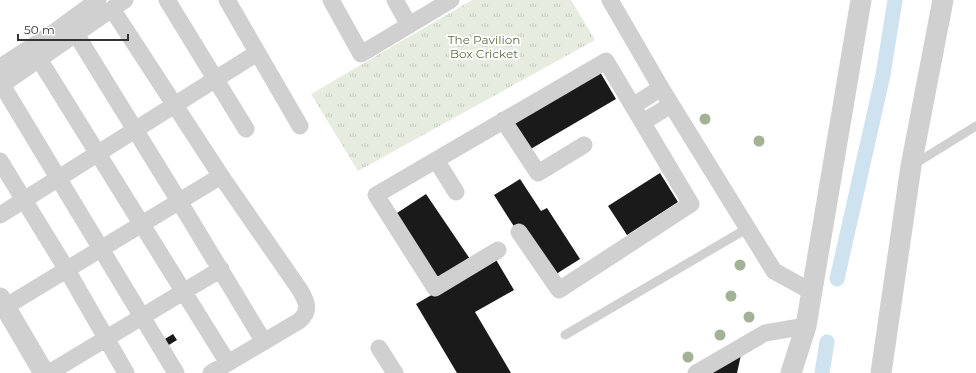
<svg xmlns="http://www.w3.org/2000/svg" width="976" height="373" viewBox="0 0 976 373" font-family="Montserrat,sans-serif">
<defs>
<pattern id="grass-tufts" width="24" height="20" patternUnits="userSpaceOnUse"><rect width="24" height="20" fill="#e6ecdf"/><path d="M3 7l-1-3M5 7V3M7 7l1-3M15 17l-1-3M17 17v-4M19 17l1-3" fill="none" stroke="#c6cbc0"/></pattern>
</defs>
<rect width="100%" height="100%" fill="#fff"/>
<path fill="url(#grass-tufts)" d="M472,0H571L595,40L358,171L311,94Z"/>
<g fill="none" stroke-linecap="round" stroke-linejoin="round">
<path stroke="#cee3ef" stroke-width="15" d="M837,279L883,75L895,0
M822,373L827,342"/>
</g>
<path fill="#1a1a1a" d="M600,72L616,99L529,150L513,124Z
M660,173L678,202L627,235L608,206Z
M520,179L541,211L547,208L580,259L553,276L515,228L494,195Z
M426,194L470,259L437,281L394,215Z
M495,258L514,290L475,312L511,373H457L416,304Z
M173,334L177,340L164,348L160,342Z
M741,355L737,373H710Z"/>
<g fill="none" stroke-linecap="round" stroke-linejoin="round">
<path stroke="#d0d0d0" stroke-width="9" d="M913,165L976,126
M565,335L748,228"/>
<path stroke="#d0d0d0" stroke-width="17" d="M167,0L246,129
M227,0L300,126
M331,0L361,54L451,0
M395,0L409,25
M610,0L661,88L774,271L812,292
M112,9L221,176L300,290C307,302 311,311 299,321L211,373
M76,34L179,201L264,342
M39,59L228,363
M0,67L50,35L98,0
M2,85L176,373
M0,86L125,0
M633,106L661,88
M503,120L538,173L584,145
M643,122L671,105
M436,160L456,192
M0,161L67,270L126,373
M0,215L257,53
M498,250L435,288L376,195L606,61L691,204L559,290L519,232
M5,307L221,176
M379,348L395,373
M49,373L221,269
M696,373L765,333L806,326"/>
<path stroke="#d0d0d0" stroke-width="21" d="M0,298L44,373
M791,373L806,326L861,0
M881,373L911,166L943,0"/>
</g>
<g fill="#a3b195">
<circle cx="705" cy="119" r="5.5"/>
<circle cx="759" cy="141" r="5.5"/>
<circle cx="740" cy="265" r="5.5"/>
<circle cx="731" cy="296" r="5.5"/>
<circle cx="749" cy="317" r="5.5"/>
<circle cx="720" cy="335" r="5.5"/>
<circle cx="688" cy="357" r="5.5"/>
</g>
<g text-anchor="middle" stroke-width="4" stroke-linejoin="round" paint-order="stroke">
<g font-size="12" fill="#57713e" stroke="#fff">
<text x="484" y="44">The Pavilion<tspan x="484" dy="14">Box Cricket</tspan></text>
</g>
</g>
<path d="M18 34v6h110v-6" fill="none" stroke="#333333" stroke-width="2"/>
<text x="24" y="34" font-size="12" fill="#333333" stroke="#ffffff" stroke-width="3" paint-order="stroke">50 m</text>
</svg>
